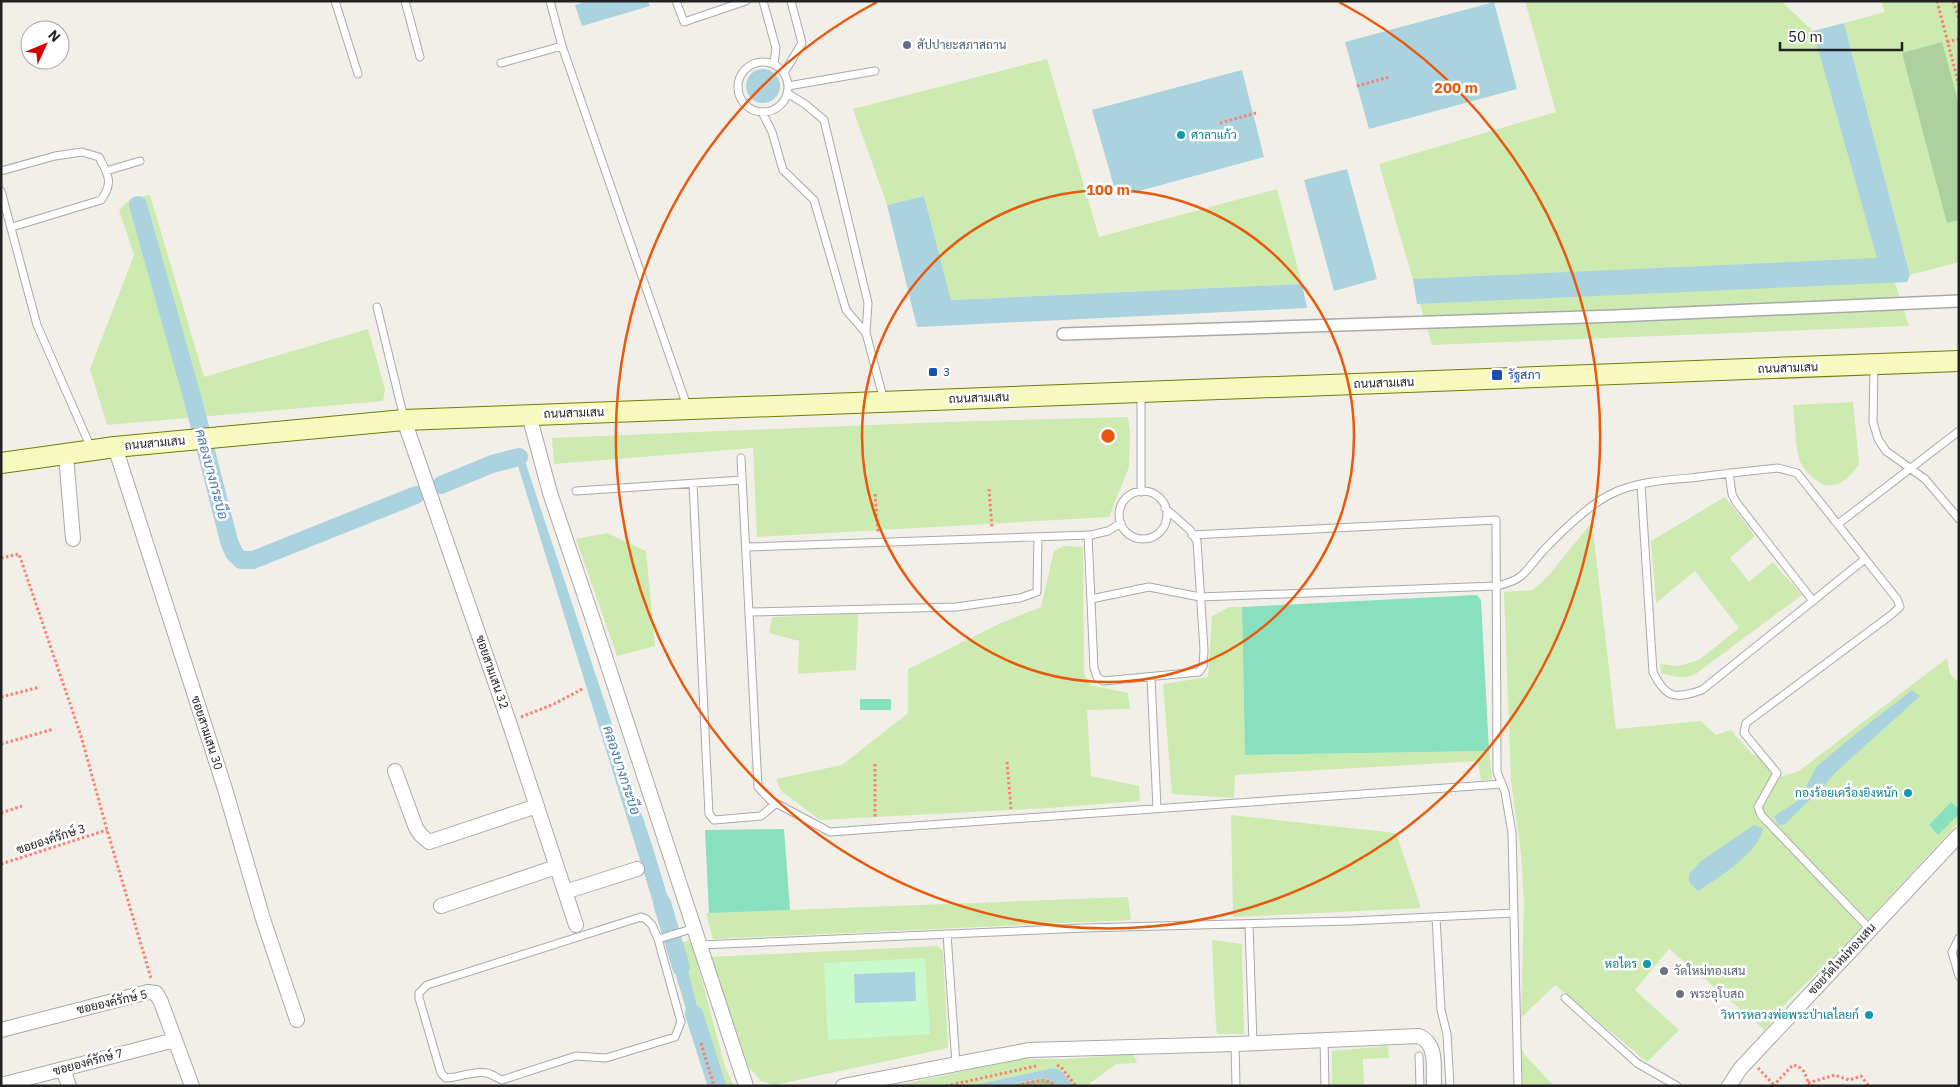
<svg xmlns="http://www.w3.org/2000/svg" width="1960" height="1087" viewBox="0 0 1960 1087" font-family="'IBM Plex Sans',Sarabun,sans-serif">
<rect width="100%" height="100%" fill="#f2efe9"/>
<path fill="#cdebb0" d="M1525,1H1781L1813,31L1909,326L1432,345L1379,164L1556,112Z
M1881,1H1959V262L1910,275L1844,23L1885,12Z
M1047,59L1099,237L1277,189L1302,284L951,300L924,196L887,205L853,109Z
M150,195L204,377L368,329L385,389L383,401L107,425L90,369L134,255L119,210L130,199Z
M1853,402L1859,464C1846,484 1829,495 1810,475C1806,471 1801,465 1799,459C1795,442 1795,422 1793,405Z
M1128,417L1130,432L1129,467L1109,517L757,537L753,448L554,464L552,438L943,422Z
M1725,497L1755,536L1730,558L1749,582L1773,562L1802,595L1697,673C1684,680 1674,677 1661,673L1660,664L1679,666L1699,660L1739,628L1695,571L1656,603L1651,541Z
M1592,522L1616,729L1701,721L1716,735L1731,730L1752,754L1762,756L1780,777L1799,771L1947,658L1950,674L1959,683V822L1843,947L1787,1002L1765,1030L1669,949L1635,990L1679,1030L1647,1062L1555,985L1521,1018L1524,903L1521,853L1511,781L1504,592L1533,590L1549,575Z
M607,533L646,551L655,646L617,656L576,539Z
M1063,546L1083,547L1084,673L1090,685L1128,693L1130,709L1087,710L1091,776L1139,786L1140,801L1049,808L820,820L780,790L776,779L842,765L908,713V669L1001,623L1041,607L1054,551Z
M1229,607H1242L1245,755L1489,751L1492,779L1481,780L1478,761L1235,775L1234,798L1172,794L1163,684L1208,677L1212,616Z
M858,614L856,670L798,674L799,641L769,633L772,617Z
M1231,815L1396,833L1421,908L1233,917Z
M1128,897L1131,920L713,939L706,913Z
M691,939L725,1067L734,1086H721L705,1036L681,943Z
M1212,940L1242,944L1244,1034H1217L1215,1010Z
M938,946L943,951L948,1048L774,1085L761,1081L748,1066L709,957Z
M1520,1045L1525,1055L1554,1086H1521Z
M1388,1046L1389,1058L1363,1059L1364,1086H1332V1051Z
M1134,1054L1137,1063L1116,1064L1086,1086H1075L1060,1070L1053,1068L970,1086H895L1018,1059H1068Z"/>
<path fill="#add19e" d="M1942,42L1959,105V220L1947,223L1902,53Z
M1043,1078L1052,1081L1057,1086H1005Z"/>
<path fill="#c8facc" d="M925,958L930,1034L828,1040L824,963Z"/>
<path fill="#88e0be" d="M1477,595L1481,600L1489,751L1245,755L1242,607Z
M860,699H891V710H860Z
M1951,802L1959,809V814L1938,835L1929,825Z
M784,829L790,910L709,913L705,830Z"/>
<path fill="#aad3df" d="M587,1H648L650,6L582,26L575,5Z
M1494,2L1517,89L1369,129L1345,42Z
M1844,23L1910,275L1907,282L1417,304L1413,279L1877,258L1813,31Z
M746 86a17 17 0 1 1 34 0a17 17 0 1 1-34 0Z
M1242,70L1264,157L1117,197L1092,110Z
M1347,169L1377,279L1334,291L1304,180Z
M924,196L951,300L1302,284L1307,308L917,327L887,205Z
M522,452L652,845L676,924L661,928L514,453Z
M1912,690L1920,696L1835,773L1822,788L1785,824L1778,825L1774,816L1799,800L1817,766L1858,732Z
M1754,825L1763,829C1758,853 1718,878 1698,891L1689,882V874L1701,861Z
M681,943L705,1036L695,1039L667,946Z
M915,972L916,1001L855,1003L854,974Z
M1053,1068L1060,1070L1075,1086H1057L1052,1081L1042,1078L1005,1086H970Z"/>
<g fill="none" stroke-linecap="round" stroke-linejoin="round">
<path stroke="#aad3df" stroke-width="18" d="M138,205L193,400L229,541L234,553L241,560H253L416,495
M441,485L492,464L519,457
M662,903L681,967
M694,1014L717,1086"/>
<defs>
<path id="service" d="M335,1L358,74
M405,1L420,57
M550,1L562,46L687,406
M676,1L684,22L746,1
M763,1L776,48L774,64
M738 87a25 25 0 1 1 50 0a25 25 0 1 1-50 0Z
M501,63L562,46
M784,73L802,43L791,1
M788,86L875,71
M787,93L805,104L824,120L868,303L866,333L884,401
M762,112L772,132L783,170L814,200L846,310L866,333
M1,171L55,156L82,152L99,157C108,174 114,183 101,200L12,227
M106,171L140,161
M1,191L37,325L91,448
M377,307L404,418
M1874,365L1873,422L1878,439L1886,451L1925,479L1959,519
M1141,393V492
M741,458L758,787L770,800L830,832L1502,784
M1729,473L1732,494L1736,502L1813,601
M693,484L709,814L714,820L761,816L776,803
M1641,485L1653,672C1666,699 1675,699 1702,690L1865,559
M576,491L742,480
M1119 515a24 24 0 1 1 48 0a24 24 0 1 1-48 0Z
M1838,524L1959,431
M1088,535L1094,668L1097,677L1103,681L1199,672L1203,666L1204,650L1197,541L1190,530L1165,508
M1192,535L1496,520L1497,772L1505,792L1512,833L1518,1086
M747,547L1091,535L1108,531L1121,523
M1091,599L1149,587L1200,597L1496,586C1525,580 1525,571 1543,551C1562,531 1585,508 1609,495C1634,482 1664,480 1691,478C1720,474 1749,471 1778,468L1797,473L1897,599L1900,607L1891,615L1746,723L1744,733L1777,773L1758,807L1761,815L1870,929
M750,612L956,607L1020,598L1037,592L1038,537
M1151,677L1157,808
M641,917L646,919L652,925L658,939L681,1022L675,1037L606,1058L576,1056L502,1080C497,1078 492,1074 487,1073C474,1070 459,1078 446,1078L441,1073L419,998V993L427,985Z
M1436,917L1441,1010L1447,1034L1450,1086
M1249,924L1253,1043
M947,934L956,1064
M1959,938L1952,952L1959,976
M658,939L695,928
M700,945L1085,928L1350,921L1514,913
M1565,998L1637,1063L1677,1086
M1324,1040L1325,1086
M1235,1044L1236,1086
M1419,1056L1420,1086"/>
<path id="pedestrian" d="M1063,334L1615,316L1959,301"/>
<path id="minor" d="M529,415L550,493L593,620L746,1086
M404,420L509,722L576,925
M115,447L225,789L263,919L297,1020
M66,455L73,539
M395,771L416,828L421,835L429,842L537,806
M565,892L637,869
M441,906L556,867
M1,1030L148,992L156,993L161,1002L192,1086
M63,1069L69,1086
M1,1085L175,1040
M843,1086L1029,1050L1235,1044L1419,1036C1438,1044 1433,1067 1434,1086
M1729,1086L1740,1069L1959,835"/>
<path id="secondary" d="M1,463L115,447L404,420L1959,361"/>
</defs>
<use href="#service" stroke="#a9a9a9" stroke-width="9"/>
<use href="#pedestrian" stroke="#a9a9a9" stroke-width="14"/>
<use href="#minor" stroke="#a9a9a9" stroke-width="16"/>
<use href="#secondary" stroke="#707d05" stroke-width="22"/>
<path stroke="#fa8072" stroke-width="3" stroke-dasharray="2.5 2.5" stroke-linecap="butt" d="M1937,1L1959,85
M1953,1L1959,19
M1947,42L1959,39
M1357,86L1390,77
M1220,123L1256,113
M989,489L992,528
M875,494L878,533
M1,558L19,554L81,736L107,830L151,978
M1,697L40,687
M521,717L554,704L584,688
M1,744L54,729
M1007,762L1011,809
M875,764V819
M1,813L22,806
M1,864L107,830
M701,1043L714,1086
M1057,1065L1061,1067L1076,1086
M1758,1068L1774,1085
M1808,1083L1835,1075L1849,1080L1861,1076L1869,1086
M946,1086L1036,1066
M1017,1086C1030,1083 1045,1076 1055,1086
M1773,1086L1793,1065C1805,1067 1806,1076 1809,1086"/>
<use href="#service" stroke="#fff" stroke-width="7"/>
<use href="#pedestrian" stroke="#fff" stroke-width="11"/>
<use href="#minor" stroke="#fff" stroke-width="14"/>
<use href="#secondary" stroke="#f7fabf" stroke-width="20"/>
</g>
<g fill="none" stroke="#e8590c" stroke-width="2.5">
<circle cx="1108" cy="436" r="246"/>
<path d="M1339 2A492 492 0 1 1 877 2"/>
</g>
<circle fill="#5c6f8a" stroke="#fff" stroke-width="2" cx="907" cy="45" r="5"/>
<g fill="#0f9aa8" stroke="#fff" stroke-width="2">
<circle cx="1181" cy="135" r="5"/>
<circle cx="1908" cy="793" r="5"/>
<circle cx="1647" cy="964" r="5"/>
<circle cx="1869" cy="1015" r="5"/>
</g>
<g fill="#1a4fb4" stroke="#fff" stroke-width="2">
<rect x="928" y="367" width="10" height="10" rx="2.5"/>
<rect x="1491" y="369" width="12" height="12" rx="2.5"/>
</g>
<g fill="#6b7280" stroke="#fff" stroke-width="2">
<circle cx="1664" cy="971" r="5"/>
<circle cx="1680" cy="994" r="5"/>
</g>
<g text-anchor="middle" stroke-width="5" stroke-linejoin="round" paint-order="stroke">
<g font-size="12" fill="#4e5e75" stroke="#fff" text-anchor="start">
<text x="917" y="49">สัปปายะสภาสถาน</text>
</g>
<g font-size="12" fill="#0d838f" stroke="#fff" text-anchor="end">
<text x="1191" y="139" text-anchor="start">ศาลาแก้ว</text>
<text x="1898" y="797">กองร้อยเครื่องยิงหนัก</text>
<text x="1637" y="968">หอไตร</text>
<text x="1859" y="1019">วิหารหลวงพ่อพระป่าเลไลยก์</text>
</g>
<g font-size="12" fill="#222" stroke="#fff">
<text transform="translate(1788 368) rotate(-2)" y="4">ถนนสามเสน</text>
<text transform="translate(1384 383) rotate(-2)" y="4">ถนนสามเสน</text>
<text transform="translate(979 398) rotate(-2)" y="4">ถนนสามเสน</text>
<text transform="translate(574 413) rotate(-2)" y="4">ถนนสามเสน</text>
<text transform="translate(155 443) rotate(-5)" y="4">ถนนสามเสน</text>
<text transform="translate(492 672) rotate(71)" y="4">ซอยสามเสน 32</text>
<text transform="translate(207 733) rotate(72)" y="4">ซอยสามเสน 30</text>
<text transform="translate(51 839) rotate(-18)" y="4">ซอยองค์รักษ์ 3</text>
<text transform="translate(1842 959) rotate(-47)" y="4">ซอยวัดใหม่ทองเสน</text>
<text transform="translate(112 1002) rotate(-13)" y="4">ซอยองค์รักษ์ 5</text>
<text transform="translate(88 1062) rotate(-15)" y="4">ซอยองค์รักษ์ 7</text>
</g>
<g font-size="12" fill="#164399" stroke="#fff" text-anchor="start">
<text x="943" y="376">3</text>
<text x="1508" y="379">รัฐสภา</text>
</g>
<g font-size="12" fill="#5b616d" stroke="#fff" text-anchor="start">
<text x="1674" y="975">วัดใหม่ทองเสน</text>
<text x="1690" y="998">พระอุโบสถ</text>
</g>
<g font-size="14" font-style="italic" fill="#4a7aab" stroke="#fff">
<text transform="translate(212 474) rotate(75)" y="5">คลองบางกระบือ</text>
<text transform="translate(622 770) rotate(72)" y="5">คลองบางกระบือ</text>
</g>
</g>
<circle cx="1108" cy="436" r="8" fill="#e8590c" stroke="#fff" stroke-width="2.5"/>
<g font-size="15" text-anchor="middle" font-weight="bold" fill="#e8590c" stroke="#fff" stroke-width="5" stroke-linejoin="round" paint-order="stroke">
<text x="1456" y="93">200 m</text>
<text x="1108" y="195">100 m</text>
</g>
<rect width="1960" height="1087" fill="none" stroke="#222222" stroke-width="5"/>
<g transform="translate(45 45) rotate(46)"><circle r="24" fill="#ffffff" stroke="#a7a7a7"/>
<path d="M0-4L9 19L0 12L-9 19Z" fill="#d40000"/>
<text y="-8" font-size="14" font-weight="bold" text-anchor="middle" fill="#222222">N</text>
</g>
<path d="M1780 42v8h122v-8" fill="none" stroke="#222222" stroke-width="2.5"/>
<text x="1788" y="42" font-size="15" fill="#222222" stroke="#ffffff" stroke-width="4" paint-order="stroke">50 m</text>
</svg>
